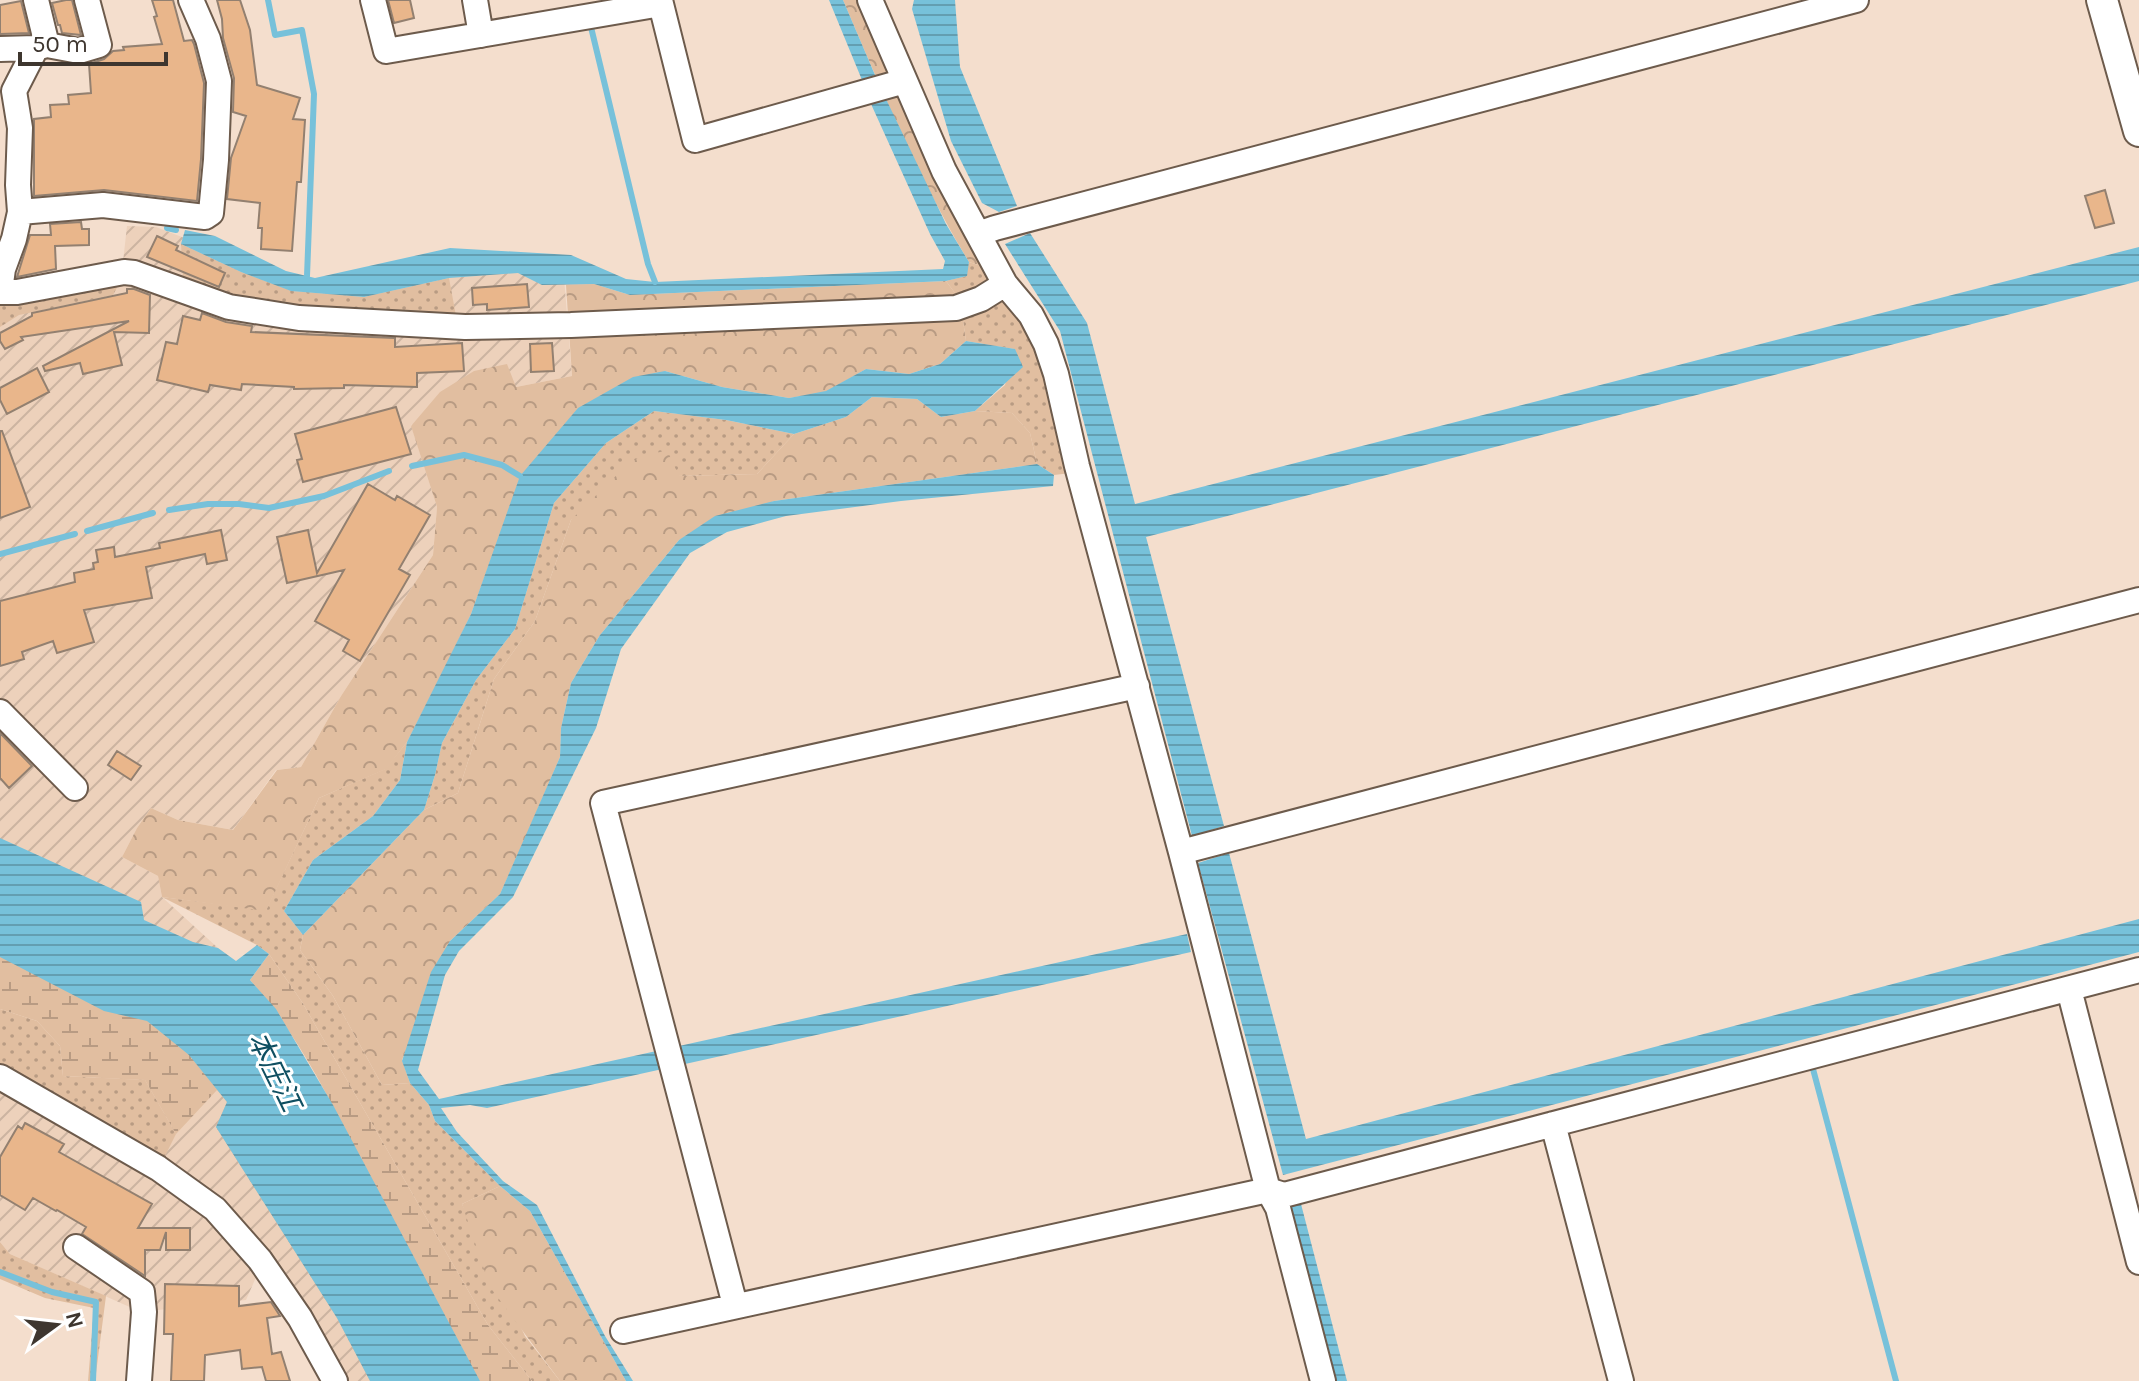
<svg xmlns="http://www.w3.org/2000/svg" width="2139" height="1381" viewBox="0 0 2139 1381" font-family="Karla,'Noto Sans JP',sans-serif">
<defs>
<pattern id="industrial-furrows" width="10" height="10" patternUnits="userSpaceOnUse" patternTransform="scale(2)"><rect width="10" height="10" fill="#edd1bb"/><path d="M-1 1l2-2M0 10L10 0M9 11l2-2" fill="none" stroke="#ccb4a1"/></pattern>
<pattern id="grass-dots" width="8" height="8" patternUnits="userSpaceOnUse" patternTransform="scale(2)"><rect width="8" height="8" fill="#e1bea0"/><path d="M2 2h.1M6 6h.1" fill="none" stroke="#b89b83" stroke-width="1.8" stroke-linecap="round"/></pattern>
<pattern id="forest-crowns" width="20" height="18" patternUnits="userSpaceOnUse" patternTransform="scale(2)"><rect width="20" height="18" fill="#e1bea0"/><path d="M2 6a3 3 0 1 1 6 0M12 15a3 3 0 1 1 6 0" fill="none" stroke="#b89b83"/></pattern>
<pattern id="wetland-marsh" width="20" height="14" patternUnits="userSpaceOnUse" patternTransform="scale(2)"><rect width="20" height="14" fill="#e1bea0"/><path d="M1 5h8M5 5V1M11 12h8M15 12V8" fill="none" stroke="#b89b83"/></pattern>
<pattern id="water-rules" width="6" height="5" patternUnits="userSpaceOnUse" patternTransform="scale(2)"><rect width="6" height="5" fill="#77c1da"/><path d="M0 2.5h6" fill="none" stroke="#639eb1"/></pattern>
</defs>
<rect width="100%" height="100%" fill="#f4decd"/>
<path fill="url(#industrial-furrows)" d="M127,226L156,227L309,286L456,264L564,277L572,376L516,387L411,425L437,507L433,555L341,696L301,767L276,770L233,830L178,820L151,808L137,828L122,857L158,876L162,897L218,948L236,962L477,1381H343L264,1259L246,1300L141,1312L10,1254L0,1242V1069L162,1161L0,957V303L121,280Z"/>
<path fill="url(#grass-dots)" d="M181,244L241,272L292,291L364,297L449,278L456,316L301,312L233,300L183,279Z
M969,262L988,268L1039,350L1071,473L1054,475L1037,464L1030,433L1012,413L975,411L1005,385L1014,349L966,341L960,300L946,281L966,276Z
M121,280L113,295L19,315L0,327V303Z
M654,411L726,420L794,434L757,474L678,476L571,520L535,621L494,679L458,793L424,810L435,775L442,743L476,680L515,629L554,503L606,443Z
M407,742L400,780L373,816L313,860L284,911L303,935L300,950L333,996L382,1085L410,1083L429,1105L435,1121L500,1186L462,1204L525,1336L560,1381H532L488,1325L302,1002L269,954L257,945L162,897L266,910L319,798L385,769Z
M0,1009L37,1021L60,1046L63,1076L145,1080L176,1134L162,1162L0,1069Z
M0,1242L10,1254L106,1296L95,1381H88L94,1308L45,1298L0,1279Z"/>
<path fill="url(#forest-crowns)" d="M843,0H863L988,268L969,262C919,179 881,89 843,0Z
M946,281L960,300L966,341L940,364L909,374L866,369L826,392L789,398L722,387L665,371L491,559L471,614L443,672L407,742L386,769L319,798L266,911L162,897L158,876L122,857L137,828L151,808L178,820L233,830L277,770L301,767L341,696L433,555L437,507L411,426L440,392L474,371L507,364L516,387L572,376L566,285L594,284L630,295Z
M872,397L917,399L941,417L975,411L1012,413L1030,433L1037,464L774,501L679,540L600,635L571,683L561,728L560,757L524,841L500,894L450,941L402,1060L410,1083L382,1085L333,996L300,950L303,935L424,810L458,793L494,679L535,621L571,520L632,460L667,450L679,476L757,474L794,434L846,417Z
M500,1186L530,1211L626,1381H560L490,1287L462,1204Z"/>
<path fill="url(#wetland-marsh)" d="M0,916L228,1045L370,1381L337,1318L216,1127L227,1102L217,1090L176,1134L145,1080L63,1076L60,1046L37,1021L0,1009Z
M269,954L302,1002L488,1325L532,1381H459C389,1250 348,1093 250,980Z"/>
<path fill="url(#water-rules)" d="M829,0H843L875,75L862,80Z
M914,0H955L960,67L1017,206L999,212L982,203L951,141L912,9Z
M886,99L946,224L969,262L967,276L946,281L630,295L594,284L542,285L518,273L449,278L364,297L291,291L241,272L181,244L185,230L215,236L286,271L315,278L450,248L571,255L626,279L655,282L943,269L945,261L930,234L871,104Z
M1030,233L1087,323L1135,504L2139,247V281L1146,537L1224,826L1192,836L1060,331L1005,244Z
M966,341L1015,349L1023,367L975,411L941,417L917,399L872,397L846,417L794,434L726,420L654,411L606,443L554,503L515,629L476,680L442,743L435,775L424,810L303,935L284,911L313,860L373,816L400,780L407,742L471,614L520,476L578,408L633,377L665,371L722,387L789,398L826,391L866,369L909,374L940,364Z
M1037,464L1054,475L1053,486L901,501L786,516L727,532L690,553L621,649L596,728L513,897L459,951L445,975L418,1070L439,1099L1187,934L1191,952L487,1108L470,1105L441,1108L457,1132L503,1181L537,1205L605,1336L633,1381H626L530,1211L500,1186L435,1121L429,1105L410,1083L402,1061L431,972L450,941L500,894L560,757L561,728L571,683L600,635L679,540L715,516L774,501Z
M0,838L141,902L144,920L193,942L218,948L236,961L257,945L269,954L250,980L276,1009L333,1105L480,1381H370L337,1318L216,1127L227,1102L189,1055L147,1021L104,1011L0,957Z
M1229,853L1306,1139L2139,919V952L1283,1175L1198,863Z
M1301,1204L1347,1381H1333L1288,1205Z"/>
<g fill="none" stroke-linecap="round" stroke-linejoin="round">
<path stroke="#77c1da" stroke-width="6" d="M268,0L275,35L302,30L314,94L307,276
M590,23L648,264L655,282
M167,228L176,230
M412,466L464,455L502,465L520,476
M169,510L208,504H239L269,508L324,496L389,471
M87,531L153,513
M0,554L75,534
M1813,1069L1896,1381
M0,1272L52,1292L96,1302L93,1381"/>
</g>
<path fill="#e9b68b" stroke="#938070" stroke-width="2" d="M66,0H72L81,35L62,33L60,25H58L52,3Z
M152,0H173L184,41L192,40L194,44L204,83L201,159L197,201L104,190L34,196V119L51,117L50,105L69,104L68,95L91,93L89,64L104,59L113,51L124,50L123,47L162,44L154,17L157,16Z
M217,0H240L250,30L257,85L300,98L293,119L305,120L301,182H297L292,251L261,249L262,228H258L260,203L227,199L231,158L246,116L233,112L234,78L223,38L222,19Z
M388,0H410L414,18L394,23Z
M21,1L29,33L0,34V5Z
M2105,190L2114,223L2095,228L2085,196Z
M81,222L82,229H89V245L55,246L56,269L17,277L30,235H51L50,224Z
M157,236L178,246L176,250L225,273L219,287L147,257Z
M527,284L529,307L487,310V304L473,305L472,288Z
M127,289H134L150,295L149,333L114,332L122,365L83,374L80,363L45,371L43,366L129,321L21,337L23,340L5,349L0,341V333L32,316V313L127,293Z
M202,313L226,322L252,326L251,332L395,338V347L462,343L464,371L417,373V387L344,385V388L294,389V387L242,384L241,390L210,385L208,392L157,380L166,342L177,344L183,316L200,320Z
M552,343L554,371L531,372L530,344Z
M37,368L49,392L7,414L0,400V388Z
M396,407L411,454L303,482L297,460L302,459L295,434Z
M0,431H2L30,507L0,518Z
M368,484L395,500L397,496L430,515L399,569L410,575L360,661L343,651L349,640L315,621L344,570L287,583L277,537L308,530L317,573Z
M221,530L227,560L207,564L205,554L146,567L152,598L84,610L94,642L57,653L53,641L22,652L24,659L0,666V601L75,582L74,573L94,569L93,563L98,562L96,550L114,547L115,557L160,548L159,543Z
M0,733L32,766L9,788L0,778Z
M117,751L141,766L131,780L108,765Z
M25,1123L64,1144L59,1152L152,1204L138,1228H190V1250H166V1232L160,1250H145V1276L82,1234L86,1227L57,1210L56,1211L33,1198L25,1210L0,1195V1157L18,1126L22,1129Z
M165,1284L239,1286V1306L271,1302L280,1316L267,1318L272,1354L281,1352L290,1381H266L262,1367L242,1369L240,1350L205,1355L204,1381H171L173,1334H164Z"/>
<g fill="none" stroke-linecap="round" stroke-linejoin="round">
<defs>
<path id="minor" d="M373,0L386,51L661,4
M475,0L481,35
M660,0L695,140L905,81
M870,0L944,171L1005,284L1031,315L1046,344L1056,374L1077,466L1181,852L1268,1190L1278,1208L1323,1381
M47,45L79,51L99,45L87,0
M0,49L36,48
M20,212L103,205L205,217L211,213L216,160L219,81L208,39L191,0
M978,234L995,228L1856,0
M0,291L3,269L14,239L20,212L18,185L20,128L14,91L36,48L47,45L36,0
M0,292H17L124,272L134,273L229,307L299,318L465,327L571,325L956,308L981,299L1005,284
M0,712L75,788
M1181,852L2139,600
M2069,989L2139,1262
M0,1077L158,1168L215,1209L260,1260L300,1318L335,1381
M1553,1124L1621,1381
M76,1247L142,1292L144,1312L139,1381
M735,1305L603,803L1137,686
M623,1331L1268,1190L1284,1195L2139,970"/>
<path id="tertiary" d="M2102,0L2139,131"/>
</defs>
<use href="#minor" stroke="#6d5b4c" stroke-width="28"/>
<use href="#tertiary" stroke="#6d5b4c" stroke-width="34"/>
<use href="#minor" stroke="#fff" stroke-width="24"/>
<use href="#tertiary" stroke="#fff" stroke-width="30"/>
</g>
<g text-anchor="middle" stroke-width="6" stroke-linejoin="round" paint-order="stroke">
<g font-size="28" font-style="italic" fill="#0f4f61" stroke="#fff">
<text transform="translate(275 1071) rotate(64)" y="10">本庄江</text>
</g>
</g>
<g transform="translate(56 1325) rotate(75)" stroke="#ffffff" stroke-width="6" paint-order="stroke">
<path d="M0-6L14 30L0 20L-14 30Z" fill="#3e362f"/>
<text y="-12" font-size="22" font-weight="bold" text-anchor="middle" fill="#3e362f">N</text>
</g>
<path d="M20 52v12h146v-12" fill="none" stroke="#3e362f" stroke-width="4"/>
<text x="32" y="52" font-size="24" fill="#3e362f" stroke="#ffffff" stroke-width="6" paint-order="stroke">50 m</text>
</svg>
